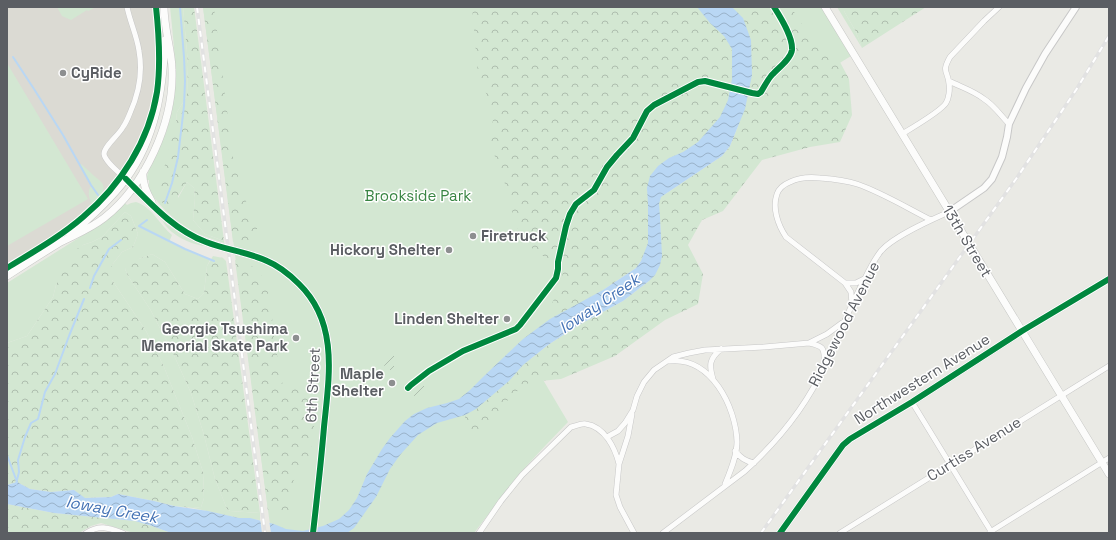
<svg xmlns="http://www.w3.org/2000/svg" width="1116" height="540" viewBox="0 0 1116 540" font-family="'Space Grotesk',sans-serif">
<defs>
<pattern id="forest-crowns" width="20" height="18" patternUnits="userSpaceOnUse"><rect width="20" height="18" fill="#d3e7d2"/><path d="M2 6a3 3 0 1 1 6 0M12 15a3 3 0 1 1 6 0" fill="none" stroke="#aebeae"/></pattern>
<pattern id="garden-furrows" width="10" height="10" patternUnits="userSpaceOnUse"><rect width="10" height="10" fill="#d3e7d2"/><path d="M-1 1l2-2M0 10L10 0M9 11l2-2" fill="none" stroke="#aebeae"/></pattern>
<pattern id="water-waves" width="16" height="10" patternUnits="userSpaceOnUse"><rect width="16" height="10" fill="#b9d7f4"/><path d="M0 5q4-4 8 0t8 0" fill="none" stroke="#99b2c9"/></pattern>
</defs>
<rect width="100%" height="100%" fill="#eaeae5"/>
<path fill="#dbdad3" d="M7,7H164L166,29L164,65L151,123L131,171L72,233L7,275Z"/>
<path fill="#d3e7d2" d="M57,7H96L88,11L87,10L71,20L62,16Z
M170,7H183L188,64L187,96L177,112L176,122L178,198L187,182L194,188L195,198L193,220L205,234L224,241V243C213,239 201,236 191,230C174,220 156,204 147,186L149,185V180H146C150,162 163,144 168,126C180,87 174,47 170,7Z
M203,7H823L851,56L671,167L655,249L526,351L568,422L545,446L520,473L474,533H271Z
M837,7H844V11L856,32L862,48Z
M7,63L88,199L7,246Z
M81,164C85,167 89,171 93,175C96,178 100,180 102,183C107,191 98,200 92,204C89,198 87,192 91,186L80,167L79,165Z
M136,202C151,206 160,225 172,235L169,242L186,250L210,260L207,266L204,293L198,299L185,294L165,262L152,254L139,259L125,269L128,276L150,309L172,351L191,393L204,435L215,479L227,509L230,511L260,513V520C252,519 246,519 238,518C223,515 208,511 193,508L201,507L204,498L203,472L192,437L164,367L146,331L112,280V265L122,252L133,247L138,234L131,216L125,212L102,237L92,242L83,245L56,285L53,297L27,336L7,343V283L96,227L125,203L127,205L131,203Z
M162,220C175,231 188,239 204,245L203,246C188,243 169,234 162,220Z"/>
<path fill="url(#forest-crowns)" d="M183,7H194L224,241L205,234L193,220L195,198L194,188L187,182L172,206L166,208L160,199L161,180L176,122L177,112L187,96L188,64Z
M203,7H214L233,158L243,194L257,228V239C248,246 244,245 233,242Z
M472,7H697L710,23L724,36L732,49V79L728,100L720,117L698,142L683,152L669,158L658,166L647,188L648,204V243L641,261L636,268L603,290L550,319L549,312L553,301L563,287L562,266L546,258L533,249L529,245L516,226L502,173L493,152L490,135L494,115L486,93L478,76Z
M732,7H791L809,35L831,51L840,62L849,79L852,115L840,142L810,147L762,160L723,211L702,220L688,245L703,274L698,304L665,320L615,356L561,379L530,382L512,395L482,431H470L465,423V415L476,409L487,400L509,381L523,365L548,345L577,326L623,301L649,281L661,247L660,217L659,204L661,197L722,156L730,146L745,109L752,75L751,40L734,8Z
M844,7H926L862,48L856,32L844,11Z
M125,212L131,216L138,234L133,247L122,252L112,265V280L146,331L164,367L192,437L203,472L204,498L201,507L193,508L174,506L154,501L118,494L111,497L84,498L74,490L51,492L30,489L17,482L7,485V343L27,336L53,297L56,285L72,252L83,245L92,242L102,237Z
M152,254L165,262L185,294L198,299L204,293L207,266L213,256L223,258L226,261L260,513L230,511L227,509L215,479L204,435L191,393L172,351L150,309L128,276L125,269L128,263Z
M235,260C243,261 257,267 261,275C271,291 272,318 274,337C277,355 280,373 284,391C295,388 307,386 319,390L309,463L299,468L293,482L289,512C281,517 276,514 268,511Z
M7,504L54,513L135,521L152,526L171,533H134L101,523L91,526L79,533H7Z"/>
<path fill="url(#garden-furrows)" d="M394,351V372L385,367L384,366Z
M421,386H427L425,389L415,397L411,390Z"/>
<path fill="url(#water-waves)" d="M697,7H732L743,18L751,40L752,75L745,109L730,146L722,156L661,197L659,204L660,217L662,256L660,265L655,275L649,281L623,301L577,326L548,345L523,365L509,381L476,409L465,415L437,423L418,435L400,455L390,469L376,497L359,521L354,528L347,533H171L152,526L135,521L54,513L7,504V485L17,482L30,489L51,492L74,490L85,498L111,497L118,494L154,501L174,506L208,511L239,518H250L274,524L286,529L303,531L323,526L339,519L349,510L357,498L367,474L382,449L390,438L405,421L414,414L427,408L447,403L459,399L470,390L483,377L523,339L550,319L603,290L636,268L641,261L648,243V204L647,188L650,176L658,166L669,158L683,152L698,142L720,117L728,100L732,79V49L724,36L710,23Z"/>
<path fill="#eaeae5" d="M729,85L751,91V94L728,88Z
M260,518L269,520L271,533H262Z"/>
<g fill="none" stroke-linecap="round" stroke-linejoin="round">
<path stroke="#b9d7f4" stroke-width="2" d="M13,57L34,89L63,135L91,185L98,195
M165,203L172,183L178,157L184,106L185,81L184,57L180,7
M147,220L139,226L185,249L214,261
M90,288L94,276L109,249L121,240
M7,455L17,482
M16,484L19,472L18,460L25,437L31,423L38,419L45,392L55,374L69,336L84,299"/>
<defs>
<path id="minor" d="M949,81C961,87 974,91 984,99C994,105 1001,116 1009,124
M902,134C912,128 941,111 946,103C949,98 950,89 949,84C948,70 941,73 950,57L984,21L999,7
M126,179C120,173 105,162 104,154C104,146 119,135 123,127C126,123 128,118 130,113C139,93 143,73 139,51C137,36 130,22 127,7
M864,279L856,283H845L786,237C778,225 772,208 777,194C779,188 785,184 790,182C800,177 810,177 820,178C833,179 845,180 857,184C881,192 909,209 931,220
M845,283L851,292L852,304
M809,343C822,346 825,347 824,362
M669,361C711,356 736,407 737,442C737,456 730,472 725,484
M713,379C709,365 709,359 721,349
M912,402L992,533
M632,414L628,436L619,464L616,495L620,507L634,533
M607,437L618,431L625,423L633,410L637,396L644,382L654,370L673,357L689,353L705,350L764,347L809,343L827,334L842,323
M735,451C741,458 745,461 754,463
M990,532L1109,458
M86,533C100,524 109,528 123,533
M479,533L501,501L522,475L571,427C576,426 581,423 586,424C605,427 615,448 619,464
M663,533L745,471C778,441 807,405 825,365C836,340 847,315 859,290C866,277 872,262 881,251C894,236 931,220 949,212
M840,533L1109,366"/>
<path id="tertiary" d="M949,212L984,188L992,179L1002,157L1007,137L1009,124L1026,88L1045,54L1076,7
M780,533L843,445L850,439L912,402L1022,331L1109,279"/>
<path id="secondary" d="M825,7L1109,474
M143,172C142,183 146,192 152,202
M126,179C150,203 174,230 206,242C226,250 248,252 267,261C279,266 290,275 299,284C339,323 329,377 324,427C321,463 317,498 313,533
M70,235C89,219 111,199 126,179C156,138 163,89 165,40
M7,276C24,265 41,254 59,243C74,235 90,229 104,218C145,186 174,122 172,70C172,56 168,42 166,28C165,21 164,14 164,7"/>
</defs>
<use href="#minor" stroke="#c7c7c7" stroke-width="6"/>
<use href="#tertiary" stroke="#c7c7c7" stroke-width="8"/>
<use href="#secondary" stroke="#c6c7c5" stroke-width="8"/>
<use href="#minor" stroke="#fcfcfb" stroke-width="5"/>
<use href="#tertiary" stroke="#fcfcfb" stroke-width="6"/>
<use href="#secondary" stroke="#fcfcfb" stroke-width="7"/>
<defs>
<path id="rail" d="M197,7L265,533
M761,533L1016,179L1076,90L1109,36"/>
</defs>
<use href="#rail" stroke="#e2e2e2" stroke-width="3.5"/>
<use href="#rail" stroke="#fff" stroke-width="2" stroke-dasharray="6" stroke-linecap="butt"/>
<defs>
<path id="cycleway" d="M126,179C150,203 174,230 206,242C226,250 248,252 267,261C279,266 290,275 299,284C339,323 329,377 324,427C321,463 317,498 313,533
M7,268C33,252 60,237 83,217C121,185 149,141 157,92C161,64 159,35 156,7
M408,388L411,385L429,371L463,351L516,329L520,325L556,278L558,269V262L566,226L570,214L576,204L594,190L607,167L617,155L633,138L647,111L654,105L698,82L705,81L752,93L758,94L761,92C764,87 767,81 771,76C777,69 791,59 792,50C793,37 781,18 774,7
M780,533L843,445L850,439L912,402L1022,331L1109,279"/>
</defs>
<use href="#cycleway" stroke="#fff" stroke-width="8"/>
<use href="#cycleway" stroke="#00873e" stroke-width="6"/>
</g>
<g fill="#8d8f90" stroke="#fff" stroke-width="1.5">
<circle cx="63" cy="73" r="4"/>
<circle cx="473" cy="236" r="4"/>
<circle cx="449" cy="250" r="4"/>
<circle cx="507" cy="319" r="4"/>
<circle cx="296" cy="338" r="4"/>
<circle cx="392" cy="383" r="4"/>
</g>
<g text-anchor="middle" stroke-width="3" stroke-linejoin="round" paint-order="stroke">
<g font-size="15" font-weight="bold" fill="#5b5e63" stroke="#fff" text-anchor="end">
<text x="71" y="78" text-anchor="start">CyRide</text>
<text x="481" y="241" text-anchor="start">Firetruck</text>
<text x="441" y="255">Hickory Shelter</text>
<text x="499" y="324">Linden Shelter</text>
<text x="288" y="334">Georgie Tsushima<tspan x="288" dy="17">Memorial Skate Park</tspan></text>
<text x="384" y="379">Maple<tspan x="384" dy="17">Shelter</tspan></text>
</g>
<g font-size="15" fill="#388442" stroke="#fff">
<text x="418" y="201">Brookside Park</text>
</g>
<g font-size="15" fill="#5b5e63" stroke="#fff">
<text transform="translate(967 241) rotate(59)" y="5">13th Street</text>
<text transform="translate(844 324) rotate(-63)" y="5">Ridgewood Avenue</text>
<text transform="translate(922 379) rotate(-32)" y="5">Northwestern Avenue</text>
<text transform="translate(313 385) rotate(-87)" y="5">6th Street</text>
<text transform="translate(974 449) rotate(-32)" y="5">Curtiss Avenue</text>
</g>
<g font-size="16" font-style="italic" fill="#4573b5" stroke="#fff">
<text transform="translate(599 303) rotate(-34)" y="6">Ioway Creek</text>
<text transform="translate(112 509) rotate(10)" y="6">Ioway Creek</text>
</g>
</g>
<rect width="1116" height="540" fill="none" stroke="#5b5e63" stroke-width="16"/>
</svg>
